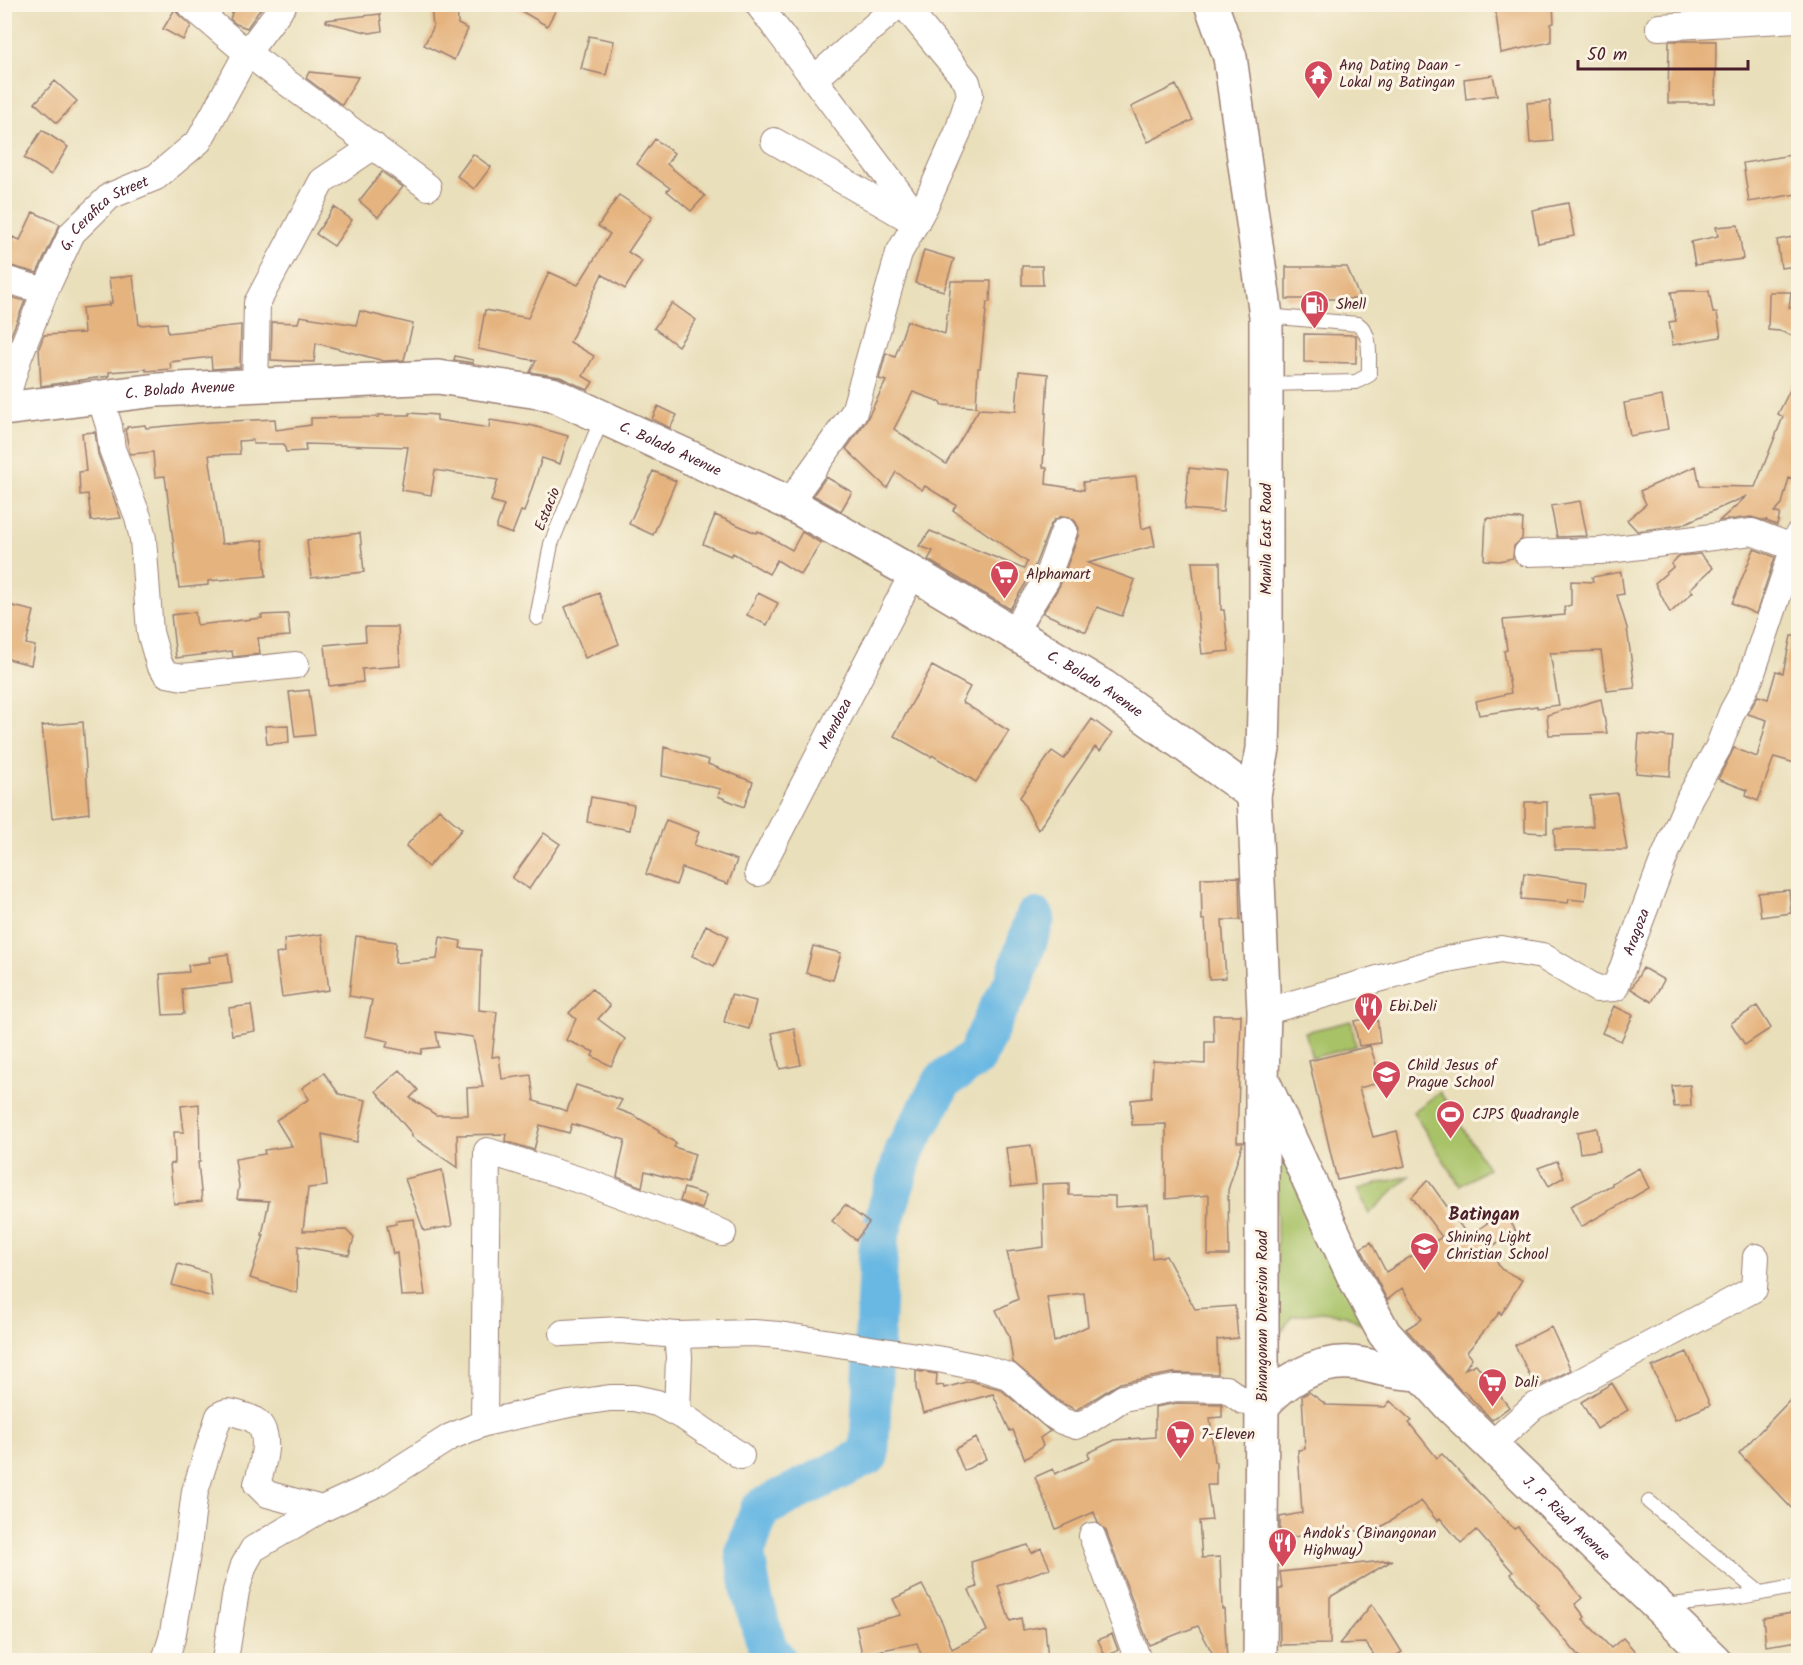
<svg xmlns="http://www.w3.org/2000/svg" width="1803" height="1665" viewBox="0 0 1803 1665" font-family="Kalam,sans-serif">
<rect width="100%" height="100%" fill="#fcf5e5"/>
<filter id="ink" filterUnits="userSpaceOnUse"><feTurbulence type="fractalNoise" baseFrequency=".0167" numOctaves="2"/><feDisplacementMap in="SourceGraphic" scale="12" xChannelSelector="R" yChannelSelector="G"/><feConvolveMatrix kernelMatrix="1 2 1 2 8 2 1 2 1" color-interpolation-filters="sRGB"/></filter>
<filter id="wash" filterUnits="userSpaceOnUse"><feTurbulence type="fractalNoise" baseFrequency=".008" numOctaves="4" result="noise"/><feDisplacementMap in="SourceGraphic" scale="24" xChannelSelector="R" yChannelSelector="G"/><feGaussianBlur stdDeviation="1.35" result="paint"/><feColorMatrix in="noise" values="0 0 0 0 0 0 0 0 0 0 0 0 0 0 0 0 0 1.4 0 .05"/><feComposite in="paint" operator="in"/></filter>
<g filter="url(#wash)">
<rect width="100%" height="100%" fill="#e9dfbb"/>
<path fill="#a8c268" stroke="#79704a" stroke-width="1.5" d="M1351,1021L1356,1046L1312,1058L1305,1032Z
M1440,1092L1488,1168L1460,1186L1413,1112Z
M1276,1114L1381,1328L1358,1322L1346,1315L1321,1312L1293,1316L1278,1335Z
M1409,1176L1369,1214L1358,1189Z"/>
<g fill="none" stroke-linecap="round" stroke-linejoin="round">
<path stroke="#69b8e3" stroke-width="40" d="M777,1660L768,1649L752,1596L745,1553L760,1509L869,1455L879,1237L905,1150L943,1081L976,1058L997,1011L1013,984L1035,918"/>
</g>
<g id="blocks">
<path fill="#e5b37e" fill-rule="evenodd" d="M235,4H264L247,28L236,24L230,19Z
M431,4H457L458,24L468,29L454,60L424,45L433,28Z
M509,4H559L547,26Z
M1506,4H1553L1554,23L1551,24V42L1501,53L1495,6Z
M175,9L179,15L191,26L183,40L163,29Z
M380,14L382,31L370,33L326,22V20Z
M589,36L614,41L606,75L581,69Z
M1669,41H1716L1715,103H1668Z
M309,72L358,77L342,105L306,78Z
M1493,75L1497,95L1466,99L1464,79Z
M55,81L77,101L57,123L35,103Z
M1176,85L1193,120L1148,142L1131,107Z
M1550,101L1553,141L1530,143L1527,103Z
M42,130L68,147L51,175L24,158Z
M655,139L674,153L667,164L705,196L691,211L667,191L670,188L637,164Z
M473,154L491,167L474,189L457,176Z
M1791,155L1797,194L1749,202L1743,163Z
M382,172L403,187L378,217L359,201Z
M619,195L652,217L628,252L642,261L625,289L602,274L570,342L594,356L583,376L593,382L588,390L560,377L530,372L536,361L478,349L485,310L528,318L549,272L578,285L610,234L598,226Z
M1568,203L1574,236L1538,243L1532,210Z
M334,207L352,220L334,246L316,234Z
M33,212L60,224L37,273L4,264L13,237L20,240Z
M1738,225L1743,259L1695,265L1691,242L1718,236L1716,227Z
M1798,236V266L1781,268L1777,240Z
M924,250L954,259L944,291L915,283Z
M1022,266H1042L1043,285H1022Z
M1286,267H1347L1360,299H1286Z
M133,276L139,325L167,323L168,333L241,325L240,367L212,369L211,357L170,362L171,369L146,371V369L109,372V376L41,386L39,348L44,335L84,333L82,308L110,305L109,303H112L109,278Z
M951,281H991L990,302H987L980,368H978L976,407L941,405V402L913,392L894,429L946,464L979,409L1016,411L1019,371L1048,374L1043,467L1047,468L1046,484L1084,490L1083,482L1136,477L1142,529L1151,526L1155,546L1088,563L1135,580L1122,616L1097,607L1086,632L1043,613L1060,585L1078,536L1079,528L1075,521L1069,517L1062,516L1054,520L1050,526L1032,573L1010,609L928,560L933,551L919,546L930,531L1024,569L1027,562L953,510L956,505L925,486L922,490L896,472L887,488L846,449L866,421L886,381L879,379L886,353L895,357L907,321L945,334Z
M1682,291H1709L1713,313H1717L1721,337L1673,345L1669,322L1676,321L1671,292Z
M1769,292H1791L1789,308L1798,306V338L1780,331L1768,330Z
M4,295L25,301L4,352Z
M672,303L696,320L678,346L654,328Z
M360,311L413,324L404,360L384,361L316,343L314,362L271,360L272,322L298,323L300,316L356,325Z
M1304,334L1356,335V363L1304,362Z
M455,356L473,360V363L454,360Z
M1798,374V482L1789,478L1782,504L1774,512L1780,514L1777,525L1766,521L1767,519L1765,521L1751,517L1719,521L1747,496L1681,525L1637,531L1627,520L1646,504L1640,491L1696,466L1700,486L1755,487L1783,417L1778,414Z
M1662,396L1668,429L1630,436L1624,403Z
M658,406L677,415L670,428L652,419Z
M409,413L437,415V420L489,428L490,420L529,426L530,425L568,436L560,464L542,458L524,512L521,511L512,534L496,528L504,505L491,501L498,480L435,470L431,495L401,490L408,447L305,444L306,451L286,452L284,444H253V440L239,441L240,454L209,455L222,544L263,540L266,576L208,581V585L179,588L165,476L155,477L153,452L130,454L125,429H127V427L145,425L146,428L211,422L275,419L276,430L311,425V418L378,417V415H409Z
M95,432L98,454L121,518L91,521L88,494L80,495L79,472L86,471L82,433Z
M1189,468L1226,472L1223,512L1185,509Z
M653,471L676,481L653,535L629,524Z
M826,477L852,492L841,511L813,495Z
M1580,501L1587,536L1557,537L1551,506Z
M715,515L756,533L758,531L792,550L802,532L821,543L801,575L777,560L769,574L733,553L731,556L703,544Z
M1486,518L1523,519L1522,539L1514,546L1513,558L1499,561L1484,560Z
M360,533L364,572L311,578L307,540Z
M1754,549L1775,557L1756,614L1732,603Z
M1700,554L1713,568L1690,589L1693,592L1670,613L1655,583L1673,567L1671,564L1679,556Z
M1192,562H1220L1221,610H1224L1229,651L1202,654Z
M1621,572L1624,594L1617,595L1627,628L1635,688L1607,691L1601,651L1550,653L1559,705L1537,708V706L1479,715L1476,701L1511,693L1504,651L1507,650L1503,620L1565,615L1564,607L1571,605V581L1593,582L1592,577Z
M599,593L619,644L585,658L565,607Z
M758,593L778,603L767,625L747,615Z
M4,604L34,611L26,644L35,646L31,665L4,658Z
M195,612L197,625L262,618L261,615L288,614L290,636L258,638L260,654L233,657L232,651L176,658L171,615Z
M365,627H398L400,666L362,669L363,682L329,686L325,645L366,641Z
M1791,636H1798V764L1774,757L1758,801L1746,796L1747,790L1718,779L1734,748L1757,757L1767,720L1748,714L1758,696L1768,699L1776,671L1783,673Z
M932,666L970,687L962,702L1009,731L976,782L932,755L931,757L894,736Z
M309,690L315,735L295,737L289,692Z
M1601,699L1607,733L1549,735L1547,715Z
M1092,719L1112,734L1100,751L1095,747L1038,830L1020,797L1052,751L1064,759Z
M83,722L89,813L52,818L42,726Z
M288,725L289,743L267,744L265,726Z
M1639,734L1673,737L1670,776L1636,773Z
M664,747L709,760L708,764L753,782L744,807L718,796L721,789L662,776Z
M1617,793L1627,850H1555L1554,829L1593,826L1590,796Z
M591,797L634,805L630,830L587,822Z
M1525,802H1547V833L1525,832Z
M439,809L462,829L428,867L406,846Z
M666,820L699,832L694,845L737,860L728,884L682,868L676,885L646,874Z
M544,833L560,844L529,889L512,878Z
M1524,873L1587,882L1585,901L1569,899L1568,903L1521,899Z
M1239,877L1240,920H1222L1226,978L1209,979L1205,920H1202L1201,878Z
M1789,890L1791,913L1761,917L1758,893Z
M706,925L728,936L714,966L692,956Z
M322,934L329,990L282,997L276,954L285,952L284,939Z
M356,936L396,942L395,963L437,959L440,937L461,941L460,948L481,950L479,1010L497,1012L492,1057L499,1056L502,1079L531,1075L534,1101L567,1111L576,1085L622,1100L617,1109L633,1115L659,1130L658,1132L676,1143L674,1147L695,1154L687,1183L645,1171L642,1187L617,1177L625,1140L572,1124L569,1133L540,1125L534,1150L505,1141L506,1134L457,1135L458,1168L411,1136L412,1134L376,1091L400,1070L418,1090L410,1098L436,1115H468L467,1088L483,1087L473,1037L436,1032L439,1047L422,1049L421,1054L386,1047L388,1041L365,1036L372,1000L349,996Z
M813,946L841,953L833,980L806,973Z
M228,954L232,983L182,989L184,1014L163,1015L160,974L189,972L188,965L210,962L209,957Z
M1643,968L1664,980L1652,1002L1631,989Z
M592,989L610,1006L598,1019L625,1039L611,1066L592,1056L594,1052L566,1040L576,1019L569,1013Z
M731,995L756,1001L749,1029L724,1022Z
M251,1005L255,1031L232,1035L229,1008Z
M1614,1006L1633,1015L1621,1041L1602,1033Z
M1757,1006L1771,1028L1745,1045L1731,1023Z
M1213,1015H1241L1237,1142H1243L1228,1190L1229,1255H1208L1209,1195L1166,1199V1124L1132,1125L1131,1100L1151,1098L1153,1061L1205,1064V1042H1214Z
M1377,1017L1380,1043L1359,1046L1354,1021Z
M794,1028L801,1065L780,1069L772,1033Z
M1370,1046L1382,1082L1359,1088L1373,1137L1397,1131L1405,1166L1337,1180L1309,1061Z
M324,1073L339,1094L366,1100L357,1142L322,1134L327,1186L308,1188L303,1231L346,1230L354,1238L349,1255L298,1246L297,1293L250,1278L264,1235H262L269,1201L237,1199L239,1186L235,1159L265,1154L264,1150L292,1146L276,1120L309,1099L302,1088Z
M1690,1085L1691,1106L1674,1107L1672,1086Z
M199,1104L200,1162H198L202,1201L174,1204L170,1164L175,1163L174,1132H184L181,1106Z
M1597,1128L1600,1150L1580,1153L1577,1132Z
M1031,1145L1036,1184L1011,1187L1006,1148Z
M1557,1161L1564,1177L1549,1186L1538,1168Z
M1639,1168L1649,1188L1581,1227L1570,1206L1612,1185V1183Z
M442,1170L452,1226L424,1231L405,1179Z
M1428,1180L1468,1236L1504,1212L1516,1231L1489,1248L1501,1269L1522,1280L1501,1315L1500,1312L1467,1352L1472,1358L1465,1369L1476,1364L1509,1407L1492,1420L1464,1391L1462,1392L1406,1329L1422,1319L1402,1288L1387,1300L1361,1248L1371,1242L1386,1272L1442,1237L1412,1197Z
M1069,1183V1195L1115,1196V1207L1148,1205L1152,1258L1166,1256L1195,1309L1235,1306L1238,1338L1217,1340L1218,1374L1173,1373L1120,1383L1076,1410L1060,1402L1013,1362L1009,1336L996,1310L1018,1299L1007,1252L1044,1247L1042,1184ZM1084,1293L1088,1326L1054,1342L1047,1297Z
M684,1188L706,1195L702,1209L680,1201Z
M845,1205L869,1223L856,1240L832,1221Z
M414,1219L425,1295L401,1296L397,1253L393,1254L387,1226L396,1224V1221Z
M178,1264L209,1273L212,1297L172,1285Z
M1551,1327L1571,1370L1536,1388L1515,1345Z
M1687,1352L1710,1405L1675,1420L1652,1367Z
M916,1371L937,1374L936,1386L943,1385L944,1388L970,1381L1000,1389L1050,1431L1040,1438L1043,1446L1025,1459L1013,1430L1010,1431L993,1394L923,1413L916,1388Z
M1612,1383L1628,1410L1597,1429L1581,1402Z
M1309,1392L1327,1405L1385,1407L1390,1401L1412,1421L1409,1423L1437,1458L1442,1454L1514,1529L1518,1527L1567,1580L1582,1598L1575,1604L1585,1617L1583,1619L1611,1648L1623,1638L1643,1660H1582L1536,1606L1538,1605L1511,1574L1513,1572L1476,1530L1461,1543L1440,1518L1437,1521L1421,1501L1378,1529L1280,1538V1517L1302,1513L1298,1450L1305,1449L1302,1396Z
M1798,1392V1515L1739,1453Z
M1177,1403L1222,1404V1417L1210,1418L1214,1462H1216V1485H1207L1212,1520L1199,1521L1202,1558L1220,1557L1222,1609H1224L1227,1660H1216L1198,1626L1149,1645L1106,1531L1098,1523L1094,1512L1056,1529L1035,1477L1053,1469L1055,1474L1090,1458L1088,1453L1115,1440L1155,1437V1407Z
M976,1438L986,1459L964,1471L955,1449Z
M1028,1545L1032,1553L1041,1548L1050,1568L998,1586L1010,1621L1021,1618L1023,1630L1045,1626L1048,1660H923L917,1643L862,1654L856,1626L901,1615L893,1599L922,1585L942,1622L952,1649L987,1631L969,1590L977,1587L971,1562Z
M1393,1560L1330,1597V1644L1280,1645L1279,1589H1282L1280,1572Z
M1372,1604L1402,1652L1389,1660H1377L1366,1643L1339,1644Z
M1798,1612V1641L1766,1646L1763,1618Z
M1112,1634L1118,1650L1106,1657L1098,1640Z"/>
</g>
</g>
<g filter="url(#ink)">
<use href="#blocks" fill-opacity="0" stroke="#9a7f73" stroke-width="1.5"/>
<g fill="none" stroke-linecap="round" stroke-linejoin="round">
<defs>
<path id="lane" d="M1266,316L1358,324C1373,334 1368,358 1369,375L1356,382L1266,384
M537,618L551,544L602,418
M1649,1502L1760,1593
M1663,1606L1735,1598L1798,1586"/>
<g id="street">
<path d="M189,4L247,53L428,187"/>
<path d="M758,4L918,218"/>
<path d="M1659,27L1798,19"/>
<path d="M814,79L899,4"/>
<path d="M774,141L916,223"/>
<path d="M4,279L45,291"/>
<path d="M255,386L257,303L322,181L374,146"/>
<path d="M100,397L109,426L112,449L138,517L143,539L150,632L159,664L167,674L183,677L296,665"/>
<path id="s1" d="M4,406L18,359L45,291L72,233L110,196L156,177L199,141L247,53L284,4"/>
<path d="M789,503L854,412L899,253L925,206L958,132L970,94L967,82L903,4"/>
<path d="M1527,553L1600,551L1752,532L1795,548"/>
<path d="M1013,633L1046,580L1064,531"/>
<path id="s2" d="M758,873L913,573"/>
<path id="s3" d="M1264,1012L1443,960L1501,949L1542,956L1597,989L1615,988L1664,858L1690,797L1718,748L1732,712L1750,679L1798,535"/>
<path d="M563,1333L620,1330L677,1335L753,1333L779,1335L943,1360L983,1368L1008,1376L1051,1414L1062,1421L1076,1426L1088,1421L1123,1398L1176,1388L1226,1389L1243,1401L1262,1406"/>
<path d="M677,1413L679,1357L677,1335"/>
<path d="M484,1423L487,1151L592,1184L723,1233"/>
<path d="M1491,1445L1533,1407L1754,1289L1756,1257"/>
<path d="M1092,1536L1138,1660"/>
<path d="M165,1660L172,1638L187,1554L195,1491L219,1416C226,1410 232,1412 241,1415C245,1416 251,1418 254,1420C274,1432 262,1467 257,1484L267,1494L322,1509"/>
<path d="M225,1660L236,1591L244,1565L253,1549L322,1509L376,1484L450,1437L484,1423L569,1404L610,1398H634L657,1403L687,1419L741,1456"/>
</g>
<g id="secondary">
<path id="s4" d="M4,409L157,390L438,377L552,394L789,503L913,573L1104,687L1254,795"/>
<path id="s5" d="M1262,1079L1353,1275L1384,1333L1449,1405L1714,1660"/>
<path d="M1262,1406C1284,1381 1316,1361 1350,1363C1363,1363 1375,1368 1387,1370C1397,1372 1408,1373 1419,1374"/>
</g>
<path id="primary" d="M1211,4L1230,57L1266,316V634L1263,749L1254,795L1264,1012L1262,1079V1406L1260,1660"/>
</defs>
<use href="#lane" stroke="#9a7f73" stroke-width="16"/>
<use href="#street" stroke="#9a7f73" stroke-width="28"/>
<use href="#secondary" stroke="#9a7f73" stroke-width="36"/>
<use href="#primary" stroke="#9a7f73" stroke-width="36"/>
<use href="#lane" stroke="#fff" stroke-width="14"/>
<use href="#street" stroke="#fff" stroke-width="26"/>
<use href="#secondary" stroke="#fff" stroke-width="33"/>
<use href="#primary" stroke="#fff" stroke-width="33"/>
</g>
</g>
<defs>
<symbol id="temple-pin" viewBox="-11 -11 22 30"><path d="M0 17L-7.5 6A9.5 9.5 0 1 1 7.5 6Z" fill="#d1495b" stroke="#fcf5e5"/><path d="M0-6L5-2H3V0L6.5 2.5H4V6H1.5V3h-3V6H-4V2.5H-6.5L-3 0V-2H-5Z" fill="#fff"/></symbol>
<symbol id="fuel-pin" viewBox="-11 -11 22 30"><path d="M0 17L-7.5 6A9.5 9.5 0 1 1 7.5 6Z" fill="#d1495b" stroke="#fcf5e5"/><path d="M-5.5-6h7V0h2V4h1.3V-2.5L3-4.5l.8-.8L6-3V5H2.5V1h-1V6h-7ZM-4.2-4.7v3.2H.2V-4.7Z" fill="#fff"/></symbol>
<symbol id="supermarket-pin" viewBox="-11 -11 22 30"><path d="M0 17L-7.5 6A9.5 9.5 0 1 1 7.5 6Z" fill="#d1495b" stroke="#fcf5e5"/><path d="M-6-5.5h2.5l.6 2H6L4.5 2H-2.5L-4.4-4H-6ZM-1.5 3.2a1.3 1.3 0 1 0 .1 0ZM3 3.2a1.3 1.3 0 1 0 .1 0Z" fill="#fff"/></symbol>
<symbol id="restaurant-pin" viewBox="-11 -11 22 30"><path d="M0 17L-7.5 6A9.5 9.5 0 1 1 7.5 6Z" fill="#d1495b" stroke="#fcf5e5"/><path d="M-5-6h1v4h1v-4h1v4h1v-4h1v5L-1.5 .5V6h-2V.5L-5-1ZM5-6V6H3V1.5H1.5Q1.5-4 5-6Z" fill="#fff"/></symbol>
<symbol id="school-pin" viewBox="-11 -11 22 30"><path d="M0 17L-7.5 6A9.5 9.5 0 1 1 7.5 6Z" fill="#d1495b" stroke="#fcf5e5"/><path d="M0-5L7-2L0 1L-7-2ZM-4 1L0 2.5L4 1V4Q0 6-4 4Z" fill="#fff"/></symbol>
<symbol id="stadium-pin" viewBox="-11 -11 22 30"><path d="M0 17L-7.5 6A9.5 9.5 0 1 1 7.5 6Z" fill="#d1495b" stroke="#fcf5e5"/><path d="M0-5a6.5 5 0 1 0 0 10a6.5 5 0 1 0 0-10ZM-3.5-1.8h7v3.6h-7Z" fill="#fff"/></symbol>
</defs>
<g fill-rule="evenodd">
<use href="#temple-pin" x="1302" y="58" width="33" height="45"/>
<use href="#fuel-pin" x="1298" y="288" width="33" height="45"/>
<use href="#supermarket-pin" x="988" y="558" width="33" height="45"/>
<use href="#restaurant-pin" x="1352" y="990" width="33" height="45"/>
<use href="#school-pin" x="1370" y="1058" width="33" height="45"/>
<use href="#stadium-pin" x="1434" y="1098" width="33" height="45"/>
<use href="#school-pin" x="1408" y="1230" width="33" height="45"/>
<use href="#supermarket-pin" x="1476" y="1366" width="33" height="45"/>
<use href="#supermarket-pin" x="1164" y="1418" width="33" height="45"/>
<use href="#restaurant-pin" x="1266" y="1526" width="33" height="45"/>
</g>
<g text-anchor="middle" stroke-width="6" stroke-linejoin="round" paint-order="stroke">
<g font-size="15" fill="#4a1f2b" stroke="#fcf5e5" text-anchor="start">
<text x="1339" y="70">Ang Dating Daan -<tspan x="1339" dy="17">Lokal ng Batingan</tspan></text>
<text x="1336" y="309">Shell</text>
<text x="1026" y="579">Alphamart</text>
<text x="1389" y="1011">Ebi.Deli</text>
<text x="1407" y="1070">Child Jesus of<tspan x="1407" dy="17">Prague School</tspan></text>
<text x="1472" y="1119">CJPS Quadrangle</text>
<text x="1446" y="1242">Shining Light<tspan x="1446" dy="17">Christian School</tspan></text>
<text x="1514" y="1387">Dali</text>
<text x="1201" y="1439">7-Eleven</text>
<text x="1303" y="1538">Andok's (Binangonan<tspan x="1303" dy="17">Highway)</tspan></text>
</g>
<g font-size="15" fill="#4a1f2b" stroke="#fcf5e5">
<text dy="5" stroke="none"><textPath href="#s1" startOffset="224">G. Cerafica Street</textPath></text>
<text dy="5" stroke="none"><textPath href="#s4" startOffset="177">C. Bolado Avenue</textPath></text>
<text dy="5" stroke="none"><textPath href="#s4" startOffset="681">C. Bolado Avenue</textPath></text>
<text transform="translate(547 509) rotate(-68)" y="5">Estacio</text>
<text transform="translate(1266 539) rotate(-90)" y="5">Manila East Road</text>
<text dy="5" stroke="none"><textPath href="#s4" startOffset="1167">C. Bolado Avenue</textPath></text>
<text dy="5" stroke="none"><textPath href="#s2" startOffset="168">Mendoza</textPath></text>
<text dy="5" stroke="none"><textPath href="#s3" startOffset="429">Aragoza</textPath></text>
<text transform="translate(1262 1316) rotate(-90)" y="5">Binangonan Diversion Road</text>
<text dy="5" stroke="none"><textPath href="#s5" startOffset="542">J. P. Rizal Avenue</textPath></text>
</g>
<g font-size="18" font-weight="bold" fill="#4a1f2b" stroke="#fcf5e5">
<text x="1484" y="1220">Batingan</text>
</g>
</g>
<rect width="1803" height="1665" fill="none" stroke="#fcf5e5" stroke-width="24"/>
<path d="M1578 60v9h170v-9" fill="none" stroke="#4a1f2b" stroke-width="3"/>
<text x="1587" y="60" font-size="18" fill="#4a1f2b" stroke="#fcf5e5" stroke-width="4.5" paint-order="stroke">50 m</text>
</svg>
